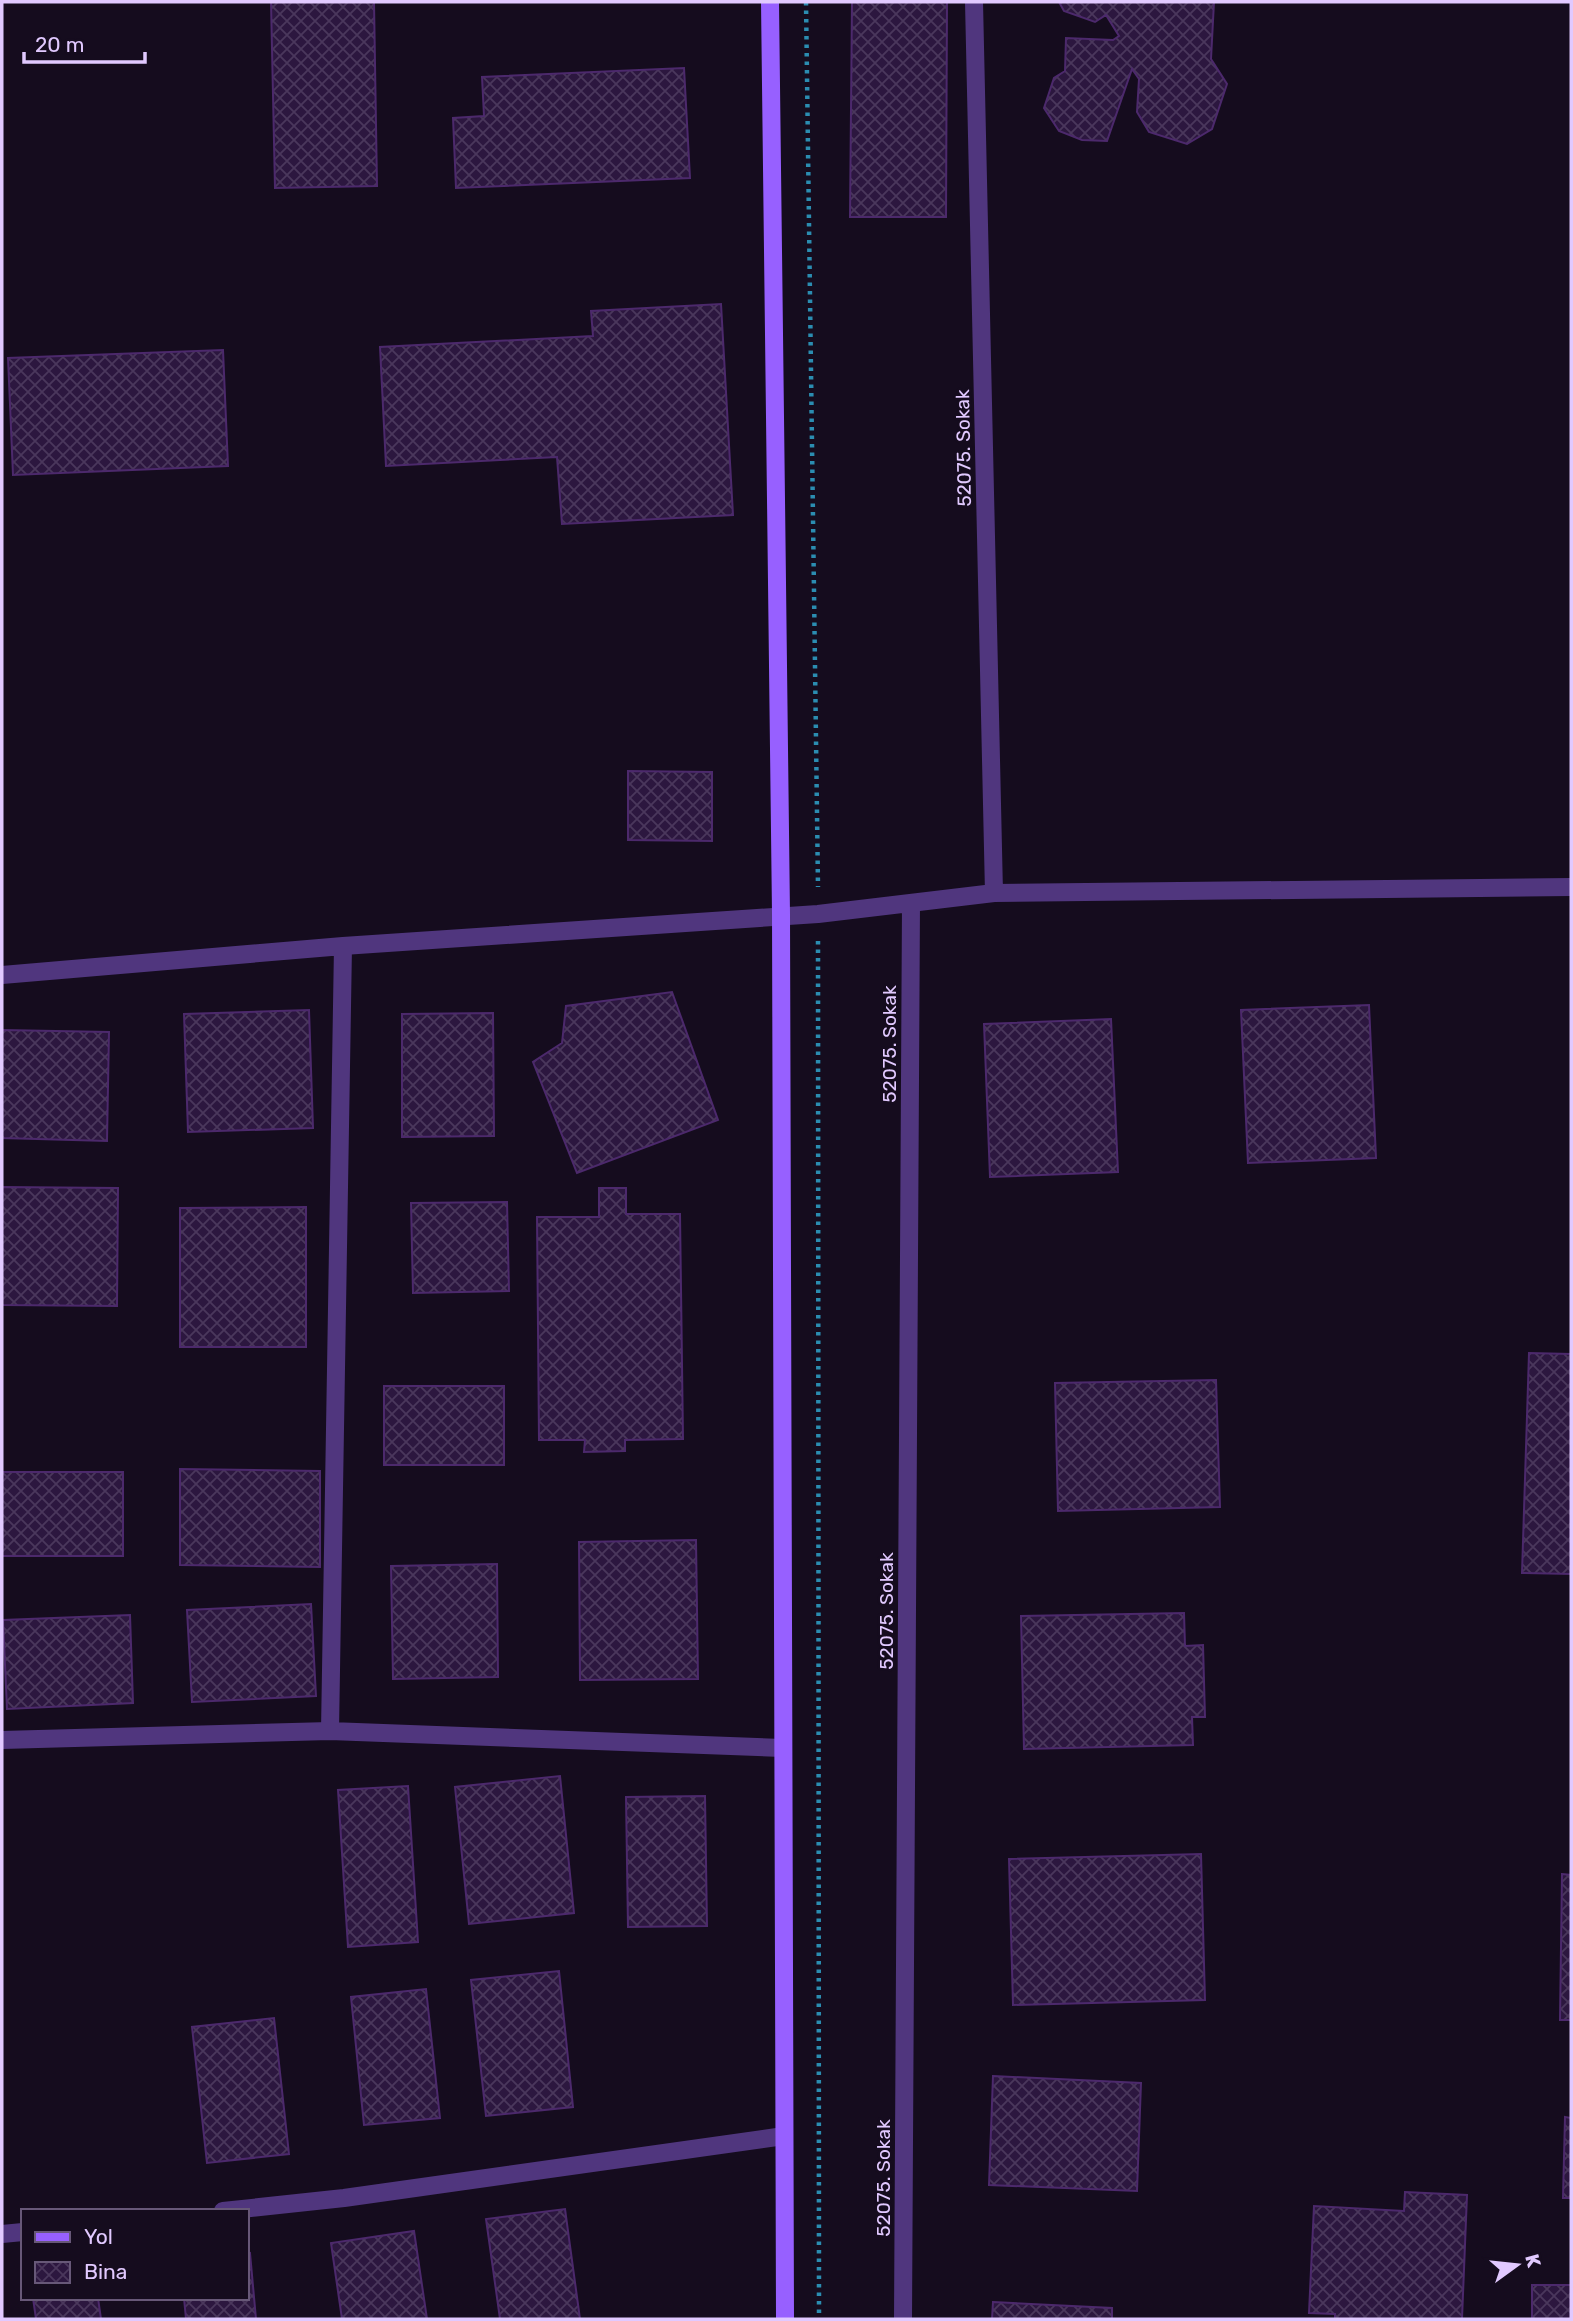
<svg xmlns="http://www.w3.org/2000/svg" width="1573" height="2321" viewBox="0 0 1573 2321" font-family="Rubik,sans-serif">
<defs>
<pattern id="building-cross-hatch" width="8" height="8" patternUnits="userSpaceOnUse" patternTransform="scale(1.75)"><rect width="8" height="8" fill="#2c173f"/><path d="M0 0l8 8M0 8l8-8" fill="none" stroke="#4a375c"/></pattern>
</defs>
<rect width="100%" height="100%" fill="#150c1e"/>
<path fill="url(#building-cross-hatch)" stroke="#4c296c" stroke-width="2" d="M271,2H374L377,186L275,188Z
M852,2H947L946,217H850Z
M1059,2H1214L1211,59L1227,84L1212,129L1187,144L1149,132L1137,112L1139,79L1132,69L1107,141L1082,140L1059,131L1044,108L1054,78L1065,71L1066,38L1113,40L1119,36L1106,15L1095,22L1064,11Z
M684,68L690,178L456,188L453,118L484,116L482,77Z
M721,304L733,515L562,524L557,457L386,466L380,347L593,336L591,311Z
M223,350L228,466L13,475L8,358Z
M628,771L712,772V841L628,840Z
M672,992L718,1120L577,1173L533,1062L562,1043L566,1006Z
M1369,1005L1376,1158L1248,1163L1241,1010Z
M309,1010L313,1128L188,1132L184,1014Z
M493,1013L494,1136L402,1137V1014Z
M1111,1019L1118,1172L990,1177L984,1024Z
M2,1030L109,1032L107,1141L2,1138Z
M2,1187L118,1188L117,1306L2,1305Z
M599,1188H626V1214H680L683,1439L625,1440V1451L584,1452L585,1440H539L537,1217H599Z
M507,1202L509,1291L413,1293L411,1203Z
M306,1207V1347H180V1208Z
M1529,1353L1571,1354V1574L1522,1573Z
M1216,1380L1220,1507L1058,1511L1055,1383Z
M384,1386H504V1465H384Z
M180,1469L320,1471V1567L180,1565Z
M2,1472H123V1556H2Z
M696,1540L698,1679L580,1680L579,1542Z
M497,1564L498,1677L393,1679L391,1566Z
M311,1604L316,1696L192,1702L187,1610Z
M1184,1613L1185,1646L1203,1645L1205,1717H1192L1193,1745L1024,1749L1021,1616Z
M130,1615L133,1703L7,1709L3,1620Z
M560,1776L574,1913L469,1924L455,1787Z
M408,1786L418,1942L348,1947L338,1790Z
M705,1796L707,1926L628,1927L626,1797Z
M1201,1854L1205,2000L1013,2005L1009,1859Z
M1562,1874L1571,1875V2020H1560Z
M559,1971L573,2107L486,2116L471,1980Z
M426,1989L440,2118L364,2125L351,1997Z
M274,2018L289,2154L207,2163L192,2027Z
M993,2076L1141,2083L1137,2191L989,2185Z
M1565,2117L1571,2118V2198H1563Z
M1405,2192L1467,2195L1462,2319H1335V2314L1309,2313L1314,2206L1404,2211Z
M565,2209L580,2319H500L486,2219Z
M414,2231L427,2319H342L331,2243Z
M250,2253L256,2319H186L184,2298H247V2254Z
M1532,2285H1571V2319H1532Z
M33,2298H98L101,2319H36Z
M993,2302L1112,2308V2319H992Z"/>
<g fill="none" stroke-linecap="round" stroke-linejoin="round">
<path stroke="#2b8db1" stroke-width="4.5" stroke-dasharray="3.5 5" stroke-linecap="butt" d="M806,2L818,887
M818,941L819,2319"/>
<path stroke="#50367e" stroke-width="18" d="M974,2L994,893
M2,975L343,946L818,914L994,893L1571,887
M330,1731L343,946
M2,1740L330,1731L782,1748
M223,2211L344,2198L784,2136
M2,2234L23,2232
M903,2319L911,903"/>
<path stroke="#9760ff" stroke-width="18" d="M770,2L781,914L785,2319"/>
</g>
<g text-anchor="middle" stroke-width="5" stroke-linejoin="round" paint-order="stroke">
<g font-size="19" fill="#e1c9ff" stroke="#150c1e">
<text transform="translate(963 448) rotate(-91)" y="7">52075. Sokak</text>
<text transform="translate(889 1044) rotate(-90)" y="7">52075. Sokak</text>
<text transform="translate(886 1611) rotate(-90)" y="7">52075. Sokak</text>
<text transform="translate(883 2178) rotate(-90)" y="7">52075. Sokak</text>
</g>
</g>
<rect width="1573" height="2321" fill="none" stroke="#e1c9ff" stroke-width="7"/>
<rect x="21" y="2209" width="228" height="91" fill="#150c1e" stroke="#675878" stroke-width="2"/>
<rect x="35" y="2232" width="35" height="10" fill="#9760ff" stroke="#675878" stroke-width="2"/>
<text x="84" y="2244" font-size="21" fill="#e1c9ff">Yol</text>
<rect x="35" y="2262" width="35" height="21" fill="url(#building-cross-hatch)" stroke="#675878" stroke-width="2"/>
<text x="84" y="2279" font-size="21" fill="#e1c9ff">Bina</text>
<g transform="translate(1517 2265) rotate(75)" stroke="#150c1e" stroke-width="5" paint-order="stroke">
<path d="M0-5L12 26L0 18L-12 26Z" fill="#e1c9ff"/>
<text y="-10" font-size="19" font-weight="bold" text-anchor="middle" fill="#e1c9ff">K</text>
</g>
<path d="M24 52v10h121v-10" fill="none" stroke="#e1c9ff" stroke-width="3.5"/>
<text x="35" y="52" font-size="21" fill="#e1c9ff" stroke="#150c1e" stroke-width="5" paint-order="stroke">20 m</text>
</svg>
